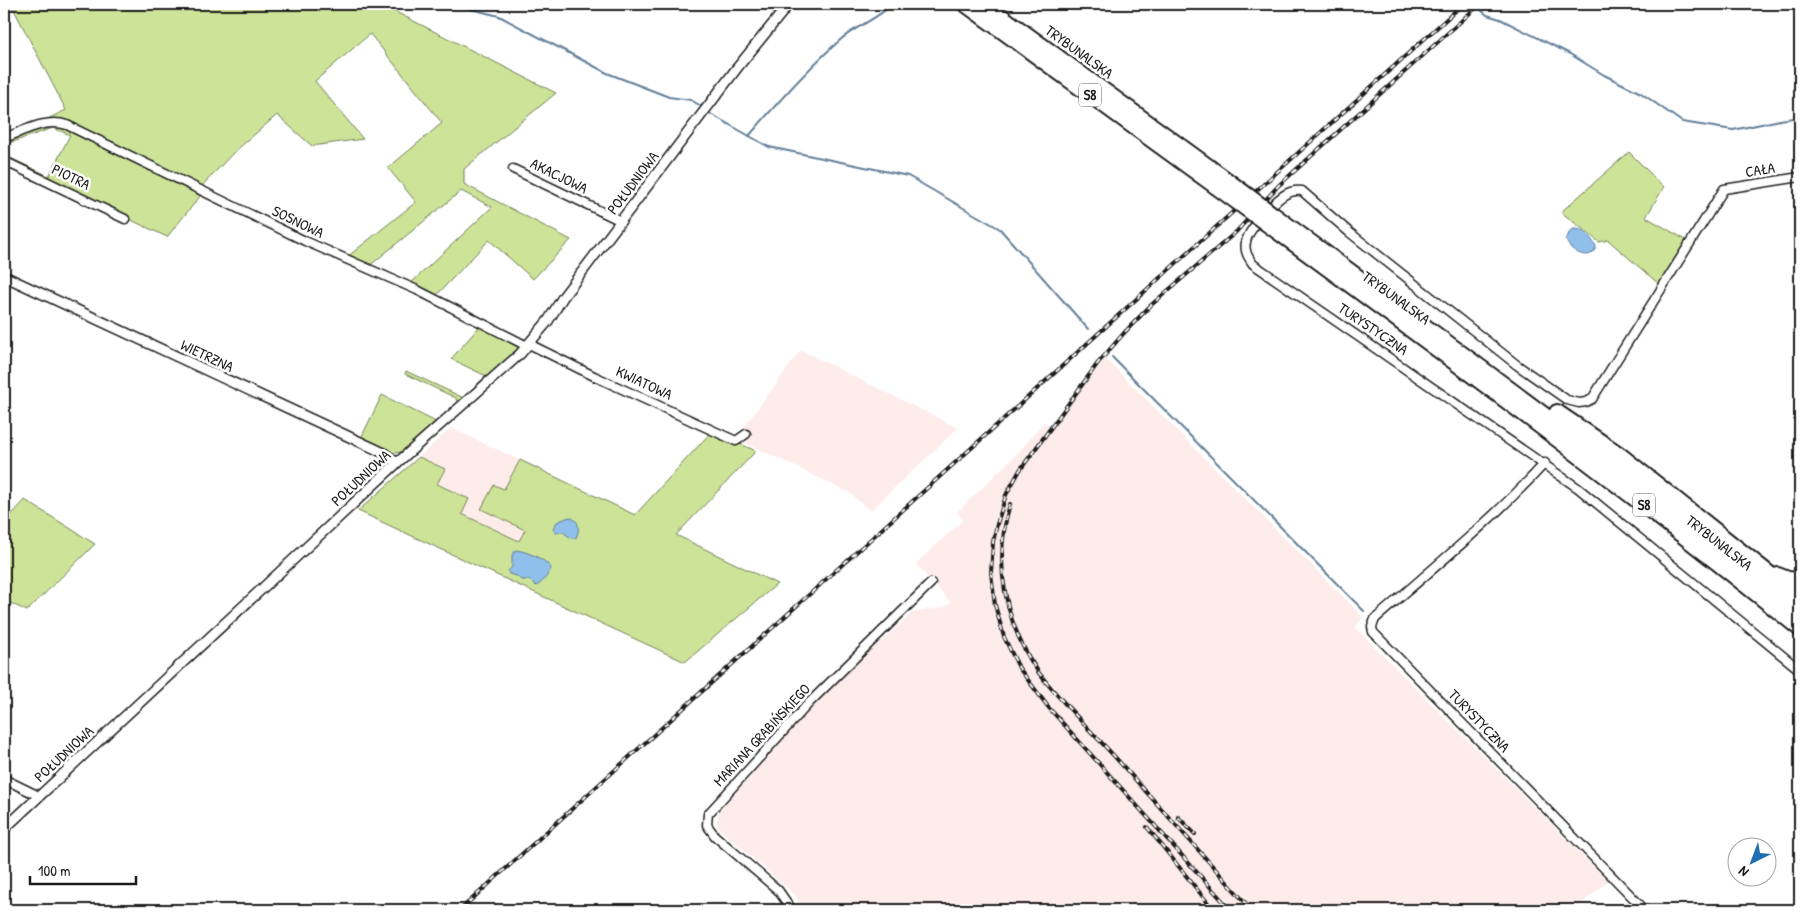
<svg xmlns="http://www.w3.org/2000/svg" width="1804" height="914" viewBox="0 0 1804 914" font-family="'Patrick Hand',sans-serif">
<rect width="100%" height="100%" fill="#fff"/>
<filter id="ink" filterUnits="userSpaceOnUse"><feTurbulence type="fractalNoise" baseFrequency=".02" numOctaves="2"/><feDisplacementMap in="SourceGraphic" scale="10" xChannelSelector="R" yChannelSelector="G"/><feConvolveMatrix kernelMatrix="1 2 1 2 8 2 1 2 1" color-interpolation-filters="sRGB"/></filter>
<g filter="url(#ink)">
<path fill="#feecea" d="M801,350L958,428L870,511L850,493L746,443L750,437L741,431Z
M1105,358L1363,617L1355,627L1608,881L1574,910H802L796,896L717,827L718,813L798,723L839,680L911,614L915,612L941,608L951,603L916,564L963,520L957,512L1019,452L1044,422L1053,428Z
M451,428L520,460L504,489L525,530L519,541L462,514L437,484L445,469L419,457Z"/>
<path fill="#cce398" stroke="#74805a" d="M11,4H380L556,93L464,169V184L571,240L533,279L489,240L433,299L412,288L411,283L492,207L461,191L368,267L347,257L416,202L388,168L442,123L370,34L315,81L363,139L312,146L277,115L233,153L200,188L68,123L43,121L66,110Z
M44,126H60L202,194L167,237L129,219L128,217L4,158V155L49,176L70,135L53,128L4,145V140Z
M1629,152L1664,187L1646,217L1686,240L1660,285L1608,240L1599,242L1561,212Z
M480,326L517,344L519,348L517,353L469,396L467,394L486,376L451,359Z
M406,371L466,399L436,422L404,452L392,453L361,438L382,395L436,422L457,404L456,398L405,374Z
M712,431L756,451L676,535L777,584L685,662L358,511L419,457L445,469L437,484L469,499L462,514L519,541L525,530L481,509L494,485L504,489L520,460L635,515Z
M25,500L95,544L27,611L4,600V523Z"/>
<path fill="#8fbfea" stroke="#617e98" d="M1573,229C1585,228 1590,237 1596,246C1593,263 1570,253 1566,240L1569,233Z
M569,517C580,520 580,529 576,538H571L563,532L556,533L553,529L557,522Z
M516,550C526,551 545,559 551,568C549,574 542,584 536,586L530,580H521L517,576L509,574L508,571L512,567V555Z"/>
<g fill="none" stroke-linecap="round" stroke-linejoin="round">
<path stroke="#617e98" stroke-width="2" d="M451,4L499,16L607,73L669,97L691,100L704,108
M1482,11L1487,15L1500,19L1570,54L1604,75L1641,93L1682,122L1733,130L1780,120L1800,117
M707,112L769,147L908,176L1000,229L1088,329
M749,136C777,103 806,70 839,41C855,26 877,20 892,4
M1112,357L1364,611"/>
<defs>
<path id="minor" d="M4,138C24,131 46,118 67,125L305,241L417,290L527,346
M4,161L125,219
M513,169L621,221
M1800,177L1724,189L1592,399L1586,402L1579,403L1567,400L1517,365L1349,232L1302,191C1296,190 1291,191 1286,194C1276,199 1247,231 1246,242C1244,251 1248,257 1253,264L1578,488L1800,670
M529,344L596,377L736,441L746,434
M1545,463C1493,520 1432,569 1375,619L1372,627L1373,632L1645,910
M4,779L39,796
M792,910L778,890L715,836L707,825L708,814L810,702L931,583"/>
<path id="tertiary" d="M4,276L384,453L397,463
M4,829L397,463L520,354L548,321L563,297L737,68L789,4"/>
<path id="motorway" d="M965,4L1215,186
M985,4L1223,177
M1274,215C1451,346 1630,474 1800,615
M1267,224C1447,356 1626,488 1800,629
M1557,412L1619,454L1800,598
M1778,575L1788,579L1800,580"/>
</defs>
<use href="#minor" stroke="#1c1c1c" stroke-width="11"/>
<use href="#tertiary" stroke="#1c1c1c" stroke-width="12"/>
<use href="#motorway" stroke="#1c1c1c" stroke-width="18"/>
<use href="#minor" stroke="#fff" stroke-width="8"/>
<use href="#tertiary" stroke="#fff" stroke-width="9"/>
<use href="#motorway" stroke="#fff" stroke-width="14"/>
<defs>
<path id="rail" d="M1010,504C993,561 1004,624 1039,673C1064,706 1096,735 1123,766C1166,814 1209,862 1252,910
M1178,817L1195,834
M1147,827L1208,903
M460,910L1463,4
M1231,910L1049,708L1019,668L1004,637L995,605L991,573L993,542L997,524L1006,495L1020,470L1098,363L1124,333L1150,306L1236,232L1278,186L1480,4"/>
</defs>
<use href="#rail" stroke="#1c1c1c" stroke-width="4"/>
<use href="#rail" stroke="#fff" stroke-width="2" stroke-dasharray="5.5" stroke-linecap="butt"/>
<defs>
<path id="motorway-bridge" d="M1223,177L1274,215
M1215,186L1267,224"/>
</defs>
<use href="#motorway-bridge" stroke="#1c1c1c" stroke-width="18" stroke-linecap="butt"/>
<use href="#motorway-bridge" stroke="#fff" stroke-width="14"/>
</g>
</g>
<g text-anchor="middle" stroke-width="5" stroke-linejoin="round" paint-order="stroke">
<g fill="#fff" stroke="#606060" stroke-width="1">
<rect x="1079" y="83.5" width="22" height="23" rx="4"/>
<rect x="1633" y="493.5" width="22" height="23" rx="4"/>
</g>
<g font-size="14" font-weight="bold" fill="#1c1c1c">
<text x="1090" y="100">S8</text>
<text x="1644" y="510">S8</text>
</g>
<g font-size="15" fill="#1c1c1c" stroke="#fff">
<text transform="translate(1079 52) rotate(36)" y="5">TRYBUNALSKA</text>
<text transform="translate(1760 170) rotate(-9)" y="5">CAŁA</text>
<text transform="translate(559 176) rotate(26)" y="5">AKACJOWA</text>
<text transform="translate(71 177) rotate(26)" y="5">PIOTRA</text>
<text transform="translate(633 183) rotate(-53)" y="5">POŁUDNIOWA</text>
<text transform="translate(298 222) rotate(26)" y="5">SOSNOWA</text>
<text transform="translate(1396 298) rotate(36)" y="5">TRYBUNALSKA</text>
<text transform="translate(1373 329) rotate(34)" y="5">TURYSTYCZNA</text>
<text transform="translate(207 356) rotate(25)" y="5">WIETRZNA</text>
<text transform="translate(644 383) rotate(25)" y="5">KWIATOWA</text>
<text transform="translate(361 478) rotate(-43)" y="5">POŁUDNIOWA</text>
<text transform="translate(1719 543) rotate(38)" y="5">TRYBUNALSKA</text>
<text transform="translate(1479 721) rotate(46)" y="5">TURYSTYCZNA</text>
<text transform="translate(762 735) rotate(-47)" y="5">MARIANA GRABIŃSKIEGO</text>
<text transform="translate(64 754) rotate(-43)" y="5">POŁUDNIOWA</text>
</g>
</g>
<rect width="1804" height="914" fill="none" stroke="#fff" stroke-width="20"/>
<rect x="10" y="10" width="1784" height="894" fill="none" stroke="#1c1c1c" stroke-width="2" filter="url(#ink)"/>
<g transform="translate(1752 862) rotate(222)"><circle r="24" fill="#ffffff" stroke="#a4a4a4"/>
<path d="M0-4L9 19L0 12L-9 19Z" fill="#1f6fb2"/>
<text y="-8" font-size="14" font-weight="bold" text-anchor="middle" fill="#1c1c1c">N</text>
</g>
<path d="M30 876v8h106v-8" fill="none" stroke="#1c1c1c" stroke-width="2.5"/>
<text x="38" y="876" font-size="15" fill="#1c1c1c" stroke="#ffffff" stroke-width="4" paint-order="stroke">100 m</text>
</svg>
